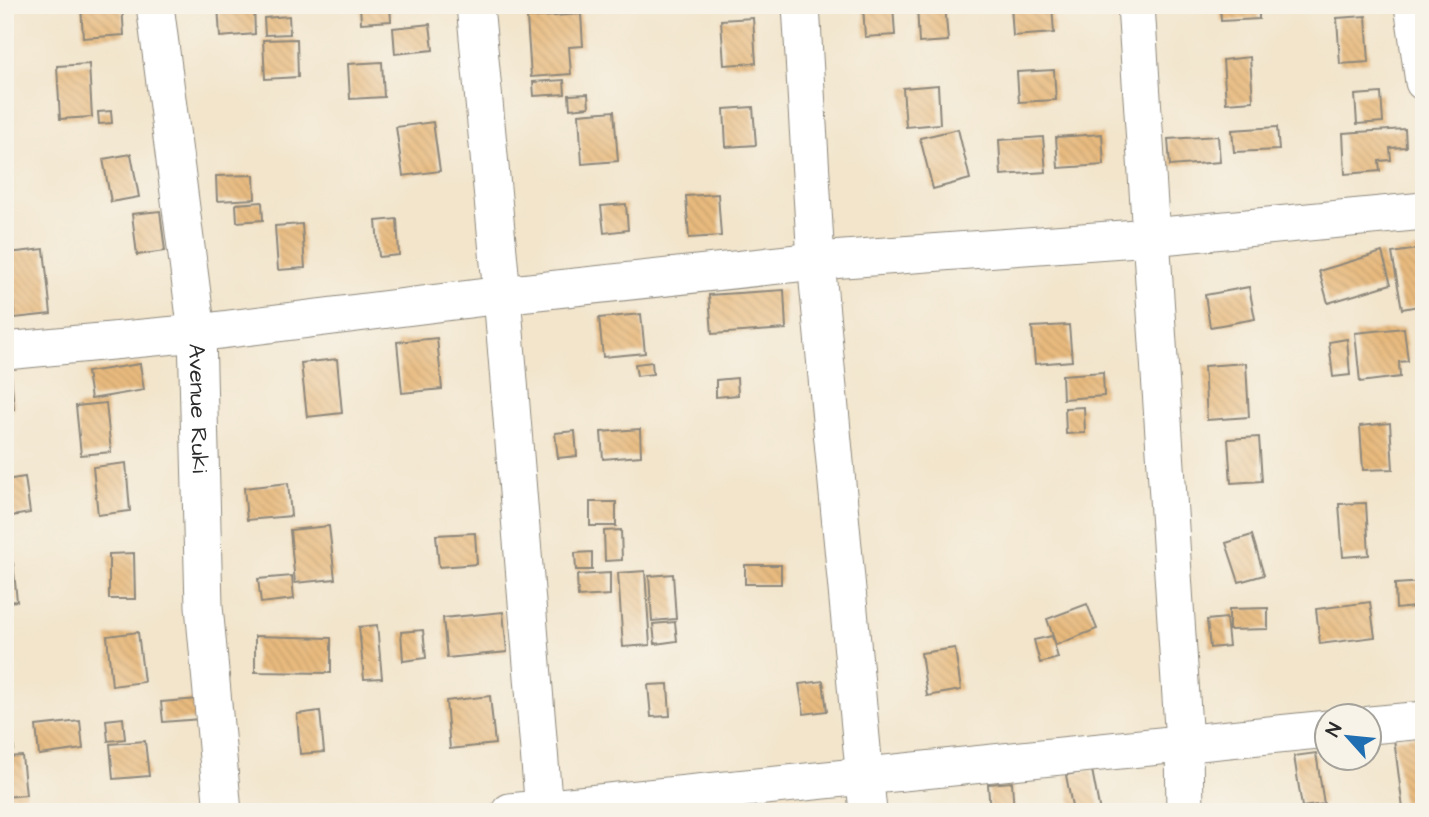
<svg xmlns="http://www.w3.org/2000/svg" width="1429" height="817" viewBox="0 0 1429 817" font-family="'Architects Daughter',sans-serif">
<defs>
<pattern id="building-back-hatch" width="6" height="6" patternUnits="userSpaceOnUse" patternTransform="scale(1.75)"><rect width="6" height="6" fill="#e8ba7e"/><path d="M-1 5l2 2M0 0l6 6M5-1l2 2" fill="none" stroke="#c7a06d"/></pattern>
</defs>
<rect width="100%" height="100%" fill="#f7f3e8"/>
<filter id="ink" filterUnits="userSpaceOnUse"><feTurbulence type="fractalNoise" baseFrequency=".0143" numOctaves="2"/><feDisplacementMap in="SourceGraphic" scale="14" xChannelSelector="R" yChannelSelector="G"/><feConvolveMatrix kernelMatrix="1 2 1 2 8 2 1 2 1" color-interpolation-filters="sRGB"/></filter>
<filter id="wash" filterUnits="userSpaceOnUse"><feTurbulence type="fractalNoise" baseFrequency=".00686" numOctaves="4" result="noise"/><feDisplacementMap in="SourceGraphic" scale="28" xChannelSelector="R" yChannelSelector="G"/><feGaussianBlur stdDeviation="1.57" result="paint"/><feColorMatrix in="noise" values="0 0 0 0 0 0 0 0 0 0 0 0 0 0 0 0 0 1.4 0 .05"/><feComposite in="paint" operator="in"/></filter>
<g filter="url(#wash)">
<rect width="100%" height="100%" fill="#f2e5cc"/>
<g id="blocks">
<path fill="url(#building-back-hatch)" d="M81,5H122L124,35L83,38Z
M218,5H254L255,34L220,37Z
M360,5H390L391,21L361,23Z
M520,5H541V14L521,16Z
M863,5H893L895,35L865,37Z
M917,5H945L948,41L919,43Z
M1011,5H1052L1054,33L1013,36Z
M1220,5H1259V19L1221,21Z
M581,14L583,46L569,47L571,74L531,77L527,18Z
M289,16L290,34L265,35L264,18Z
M1366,16L1369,62L1340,64L1337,18Z
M753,18L756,63L724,65L721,20Z
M430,24L433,50L395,54L393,28Z
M297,39L298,77L265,79L263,40Z
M1250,57L1253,101L1226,103L1223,60Z
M382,62L384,97L350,99L348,64Z
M89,64L92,117L60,119L57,66Z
M1054,70L1056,100L1019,102L1017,72Z
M564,80L565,94L534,96L533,82Z
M938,85L940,124L906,127L903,88Z
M1381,93L1383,122L1357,124L1355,95Z
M588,94L589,107L570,109L569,95Z
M753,107L756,145L726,147L724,109Z
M111,111L112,123L99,124L98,112Z
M614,111L618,161L582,164L579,114Z
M433,122L440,171L403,176L396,127Z
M1277,127L1279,150L1234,152L1232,130Z
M958,129L970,179L933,189L920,138Z
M1405,129L1406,147L1390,148L1391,160L1379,161L1380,171L1345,174L1343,133Z
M1102,134L1104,165L1058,168L1056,137Z
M1218,136L1220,162L1170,166L1168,139Z
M1043,137L1046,172L1001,175L999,140Z
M131,154L139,197L111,202L103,159Z
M5,173H7L11,212H5Z
M254,175L255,199L217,201L216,176Z
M718,194L721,236L689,238L686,196Z
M262,202L263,220L237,222L236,204Z
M626,204L628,230L604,233L601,206Z
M160,211L165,251L137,255L132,214Z
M397,219L399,255L379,257L376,221Z
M302,224L305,268L278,270L275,226Z
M1424,248V305L1402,309L1392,253Z
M44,249L51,314L15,318L8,253Z
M1382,252L1391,284L1328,303L1319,271Z
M1249,287L1255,319L1210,327L1205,295Z
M784,290L786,329L712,334L709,295Z
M641,314L645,353L603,357L599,318Z
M1069,325L1072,361L1035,364L1032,327Z
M1404,328L1408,361L1399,362L1400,377L1360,382L1355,333Z
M437,338L442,389L402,393L397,342Z
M1347,339L1350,375L1333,377L1329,342Z
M337,359L342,413L307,417L301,363Z
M652,362L653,374L637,376L635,364Z
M1246,363L1249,417L1207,420L1204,366Z
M140,364L144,390L91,399L87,372Z
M1103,372L1104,396L1063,399L1062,375Z
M5,375H11L14,409L5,410Z
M737,378L738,395L716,397V380Z
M106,403L111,452L81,455L76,406Z
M1084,407L1085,433L1066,434L1065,408Z
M1390,423L1393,469L1363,470L1360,426Z
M640,429L641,456L603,459L601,432Z
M575,431L577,456L558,458L555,433Z
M1259,437L1262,481L1231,483L1228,439Z
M126,463L130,511L98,515L93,467Z
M25,477L30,513L6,517L5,480Z
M288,483L291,516L247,520L244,488Z
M590,502H616V526H590Z
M1366,503L1369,555L1343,557L1339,504Z
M329,526L335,579L295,583L290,530Z
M621,530L622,560L605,561L604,531Z
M475,533L477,564L439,567L436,535Z
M1252,535L1264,575L1239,582L1226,543Z
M592,552V570H576L575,553Z
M134,553L135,599H109V554Z
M5,563H13L17,601L5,602Z
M745,565H781V584H745Z
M645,571L650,645L623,647L618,573Z
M610,573V595L578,597L577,575Z
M673,574L676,619L652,621L649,576Z
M292,576L294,599L261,603L258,579Z
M1424,582V606L1396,609L1395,584Z
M1370,602L1375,637L1320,644L1316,609Z
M1087,604L1097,629L1056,645L1047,619Z
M1268,608V629L1229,630V609Z
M503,612L507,652L447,658L443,618Z
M1226,618L1229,646L1210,648L1207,620Z
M675,622L677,641L655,644L653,624Z
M377,625L382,678L364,679L359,627Z
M423,630L426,658L403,661L401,632Z
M138,632L144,682L112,686L107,636Z
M255,636L331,638V673L255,672Z
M1052,636L1058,658L1040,663L1034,640Z
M955,648L961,690L927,696L921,653Z
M823,681L827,711L804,714L799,684Z
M668,684L670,716L651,717L648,685Z
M490,696L495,744L450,749L446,701Z
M199,699L200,719L163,722L161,702Z
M320,711L324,752L300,754L297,714Z
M123,718L125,739L108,741L106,720Z
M80,721L83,749L39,755L36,726Z
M5,726H11L14,750L5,751Z
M1419,735L1424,769V806L1403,809L1394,739Z
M145,741L149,776L113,779L110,744Z
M1316,753L1324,804L1302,807L1294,756Z
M22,756L26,795L5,797V757Z
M1092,770L1100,812H1073L1066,775Z
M1012,782L1014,812H990L988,784Z"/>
</g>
</g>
<g filter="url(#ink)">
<use href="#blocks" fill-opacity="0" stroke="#8e887c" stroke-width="2"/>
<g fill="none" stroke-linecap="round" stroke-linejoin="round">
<defs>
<g id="minor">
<path id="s1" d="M155,5L197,333L204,606L223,812"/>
<path d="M475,5L502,295L544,812"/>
<path d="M801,5L816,261L868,812"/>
<path d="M1136,5L1184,743L1185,812"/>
<path d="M1413,5L1424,82"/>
<path d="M5,351L197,333L502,295L816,261L1151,237L1424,211"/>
<path d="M1370,725L1424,720"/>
<path d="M510,812L1328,729"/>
</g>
</defs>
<use href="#minor" stroke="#8e887c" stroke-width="39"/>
<use href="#minor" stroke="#fff" stroke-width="37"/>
</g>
</g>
<g text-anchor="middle" stroke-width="5" stroke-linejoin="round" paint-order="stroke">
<g font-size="23" fill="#2b2b2b" stroke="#f7f3e8">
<text dy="8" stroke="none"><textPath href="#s1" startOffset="406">Avenue Ruki</textPath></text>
</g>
</g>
<rect width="1429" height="817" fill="none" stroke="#f7f3e8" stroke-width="28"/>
<g transform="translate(1348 737) rotate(297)"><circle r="33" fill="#f7f3e8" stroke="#a5a39c" stroke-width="2"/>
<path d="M0-5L12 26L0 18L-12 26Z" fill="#1f6fb2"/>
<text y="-10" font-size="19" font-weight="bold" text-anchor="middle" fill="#2b2b2b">N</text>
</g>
</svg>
